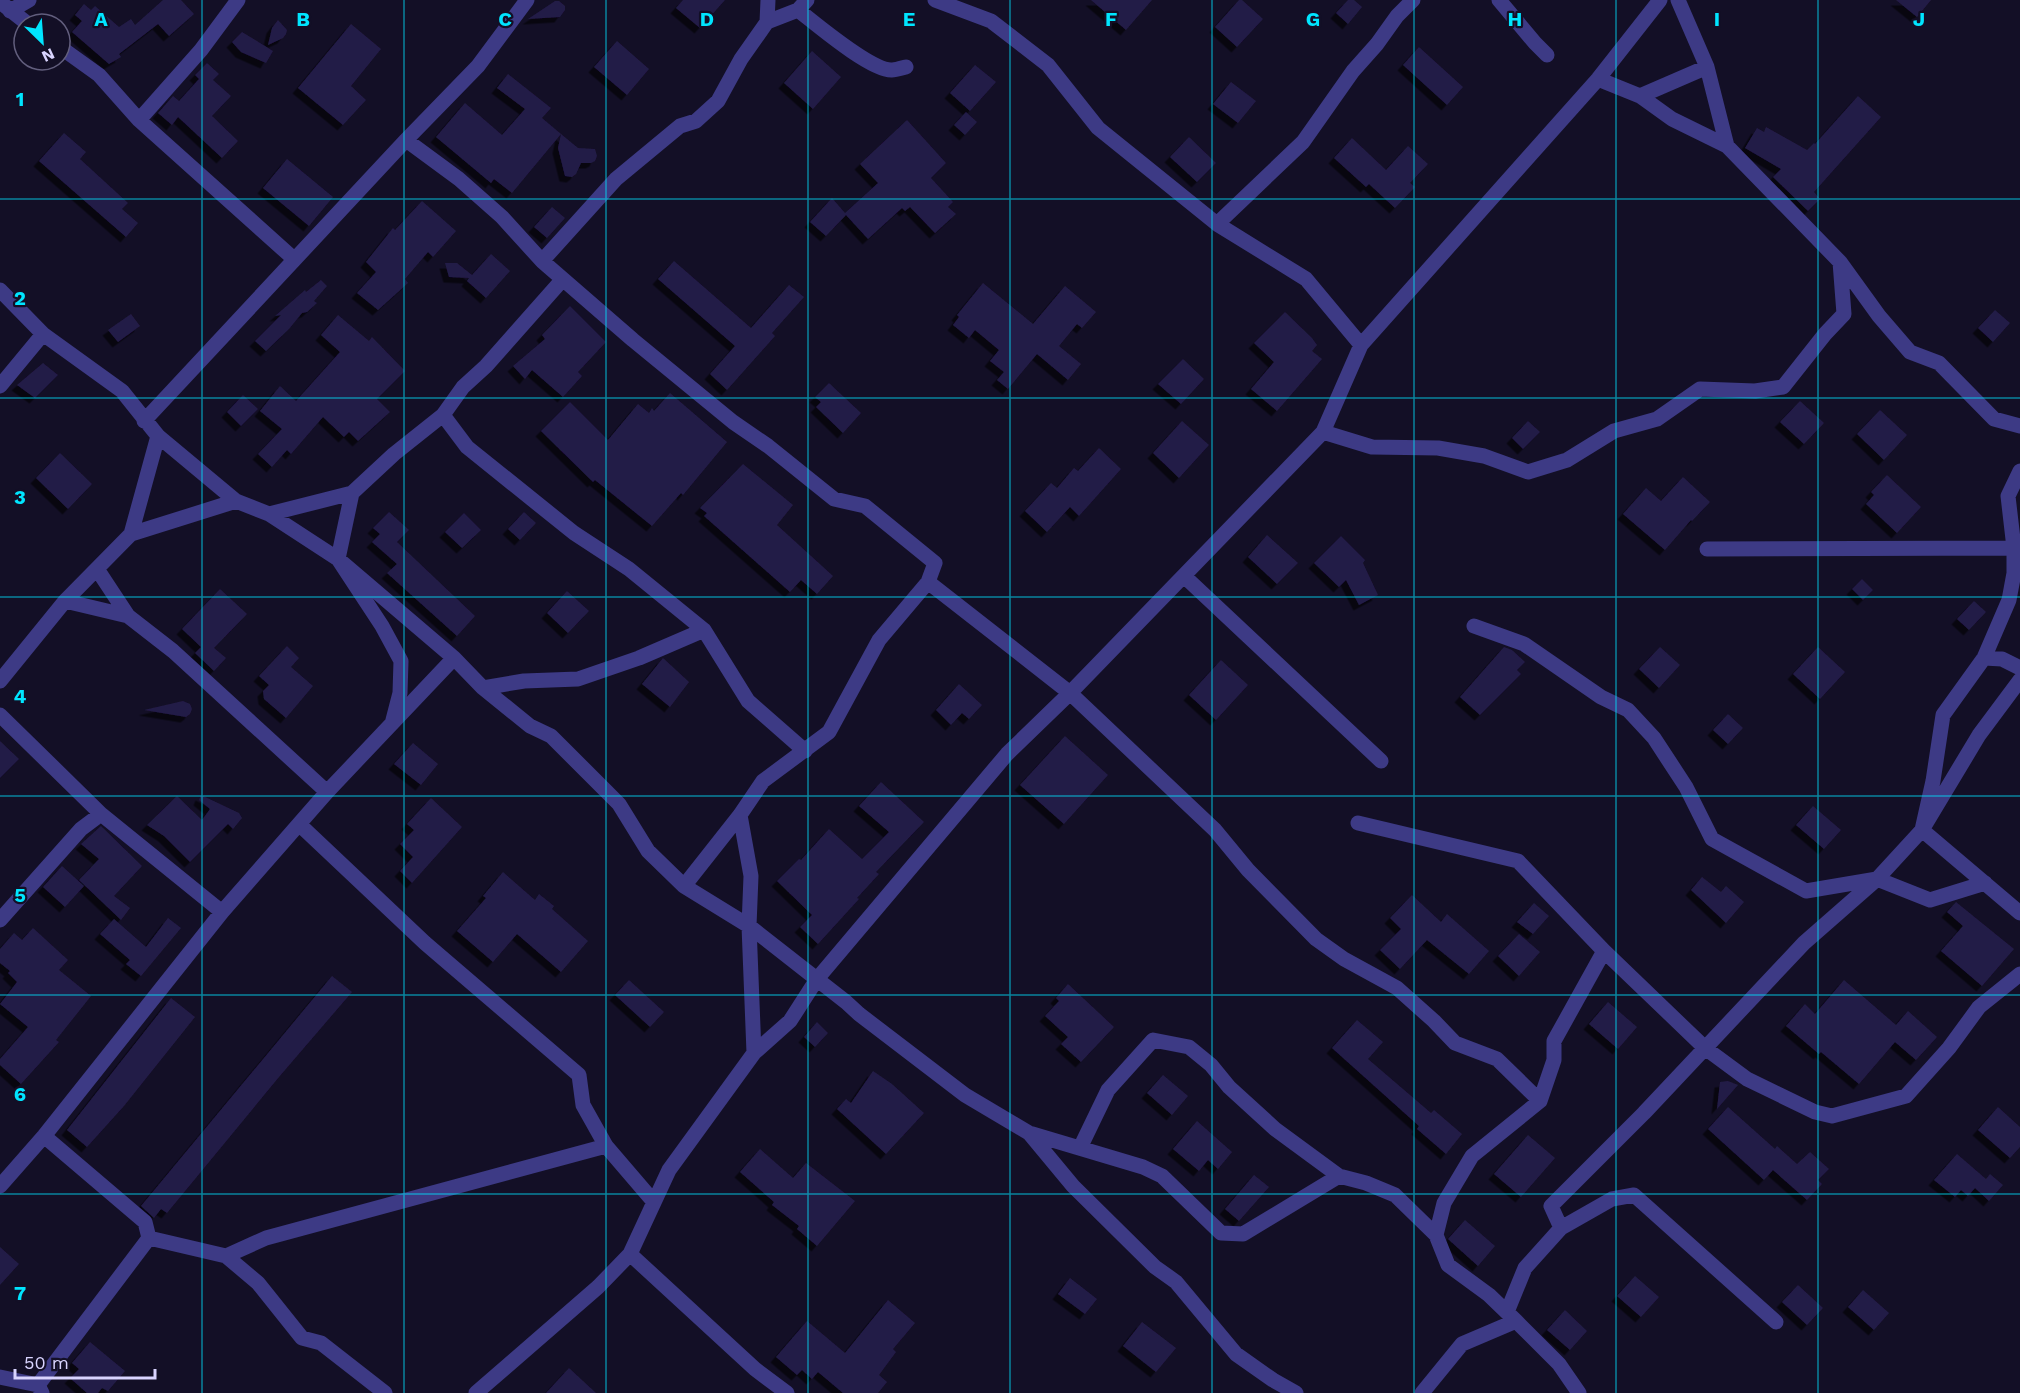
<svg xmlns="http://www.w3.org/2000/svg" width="2020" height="1393" viewBox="0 0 2020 1393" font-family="'Work Sans',sans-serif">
<defs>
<filter id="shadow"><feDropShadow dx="-5.5" dy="5.5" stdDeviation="0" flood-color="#0009"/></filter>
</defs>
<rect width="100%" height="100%" fill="#130f26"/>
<path fill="#241b47" filter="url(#shadow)" d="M163,0H181L194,14L169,36L158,24L119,54L121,57L109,64L72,32L82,21L75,15L84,4L91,10L95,6L119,27L131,19L135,25Z
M683,0H725L700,28L676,8Z
M1091,0H1152L1126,30Z
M1239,0H1242L1263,19L1237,47L1215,27Z
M1348,0H1354L1362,7L1348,24L1336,13Z
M1896,0H1931L1917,17Z
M555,1H559L565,6V10L560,17L528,19Z
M278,20L287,30L286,34L283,38L268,45L272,28Z
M351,24L381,49L351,86L366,100L343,125L298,88Z
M242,32L273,51L266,63L241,52L232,42Z
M617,41L649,69L627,95L594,67Z
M1419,47L1463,87L1447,105L1403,65Z
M812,51L841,77L813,109L784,83Z
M207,63L219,74L213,80L231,96L212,116L238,141L222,158L178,117L172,125L158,113L173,96L179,101L199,79L195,75Z
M975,65L996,82L970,111L950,93Z
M508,74L551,108L542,118L561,134L512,193L494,179L491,183L436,137L465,103L502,135L525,109L497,88Z
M1231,82L1256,101L1238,123L1213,104Z
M1858,96L1881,117L1814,192L1820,199L1808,211L1773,177L1781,169L1745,148L1757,128L1764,132L1766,127L1807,150L1814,143L1815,144Z
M966,112L977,122L965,135L954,125Z
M907,120L946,163L931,178L953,202L948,207L956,214L935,233L910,207L905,211L902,208L868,239L846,215L826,236L810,222L832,198L845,213L878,183L860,164Z
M64,133L86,152L80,159L128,203L122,209L138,223L126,237L39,161Z
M561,134L578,148L595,149L597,156L595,161L591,163H581L576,174L572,177L565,176L558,148Z
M1189,137L1216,163L1197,182L1170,157Z
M1352,138L1386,170L1408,146L1428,164L1410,183L1415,187L1395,208L1369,184L1366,187L1334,158Z
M287,159L333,197L309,226L263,188Z
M422,201L456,231L433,257L428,252L405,279L408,283L378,310L357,293L376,272L366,262L393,228L395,230Z
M552,207L565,218L547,238L534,227Z
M491,254L510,271L486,298L467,281L469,278L449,277L445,263H457L472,275Z
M674,261L751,328L789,285L804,297L772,333L775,336L727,390L710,374L735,346L658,279Z
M321,280L327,286L314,301L317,303L307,312L302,313L289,329L266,351L255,341L281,315L275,316L305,290L306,292Z
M983,283L1033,324L1065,286L1096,312L1082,328L1077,324L1059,346L1081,364L1068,380L1037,354L1008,389L997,380L1004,372L990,361L999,350L975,330L969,338L953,325L959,317L957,315Z
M570,306L606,342L578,372L582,376L563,397L532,370L525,379L513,366L545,339L542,335Z
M1995,310L2010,323L1993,342L1978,328Z
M1285,312L1312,338L1317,345L1312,351L1322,359L1277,411L1251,389L1274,362L1254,343Z
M131,314L140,326L118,342L108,330Z
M338,315L369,341L372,337L405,371L377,399L390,412L358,441L349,432L344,437L323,417L291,454L287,450L272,467L258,454L282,429L260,411L280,386L296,401L340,352L321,335Z
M1183,359L1204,379L1181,404L1158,384Z
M43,363L58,375L35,398L17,385Z
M829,383L861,413L843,433L816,407L821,402L815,397Z
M670,393L727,442L683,495L681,493L652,526L595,480L593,482L541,431L570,402L608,440L638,404L649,413L652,408L654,411Z
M243,395L258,409L241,426L227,412Z
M1800,401L1824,423L1804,444L1780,422Z
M1880,410L1907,435L1884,460L1857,434Z
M1182,421L1209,445L1179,478L1153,453Z
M1528,421L1540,432L1523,449L1512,438Z
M1099,448L1121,469L1079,516L1070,507L1047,532L1025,511L1051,483L1057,488L1074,468L1078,471Z
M60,453L92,484L68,509L36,478Z
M743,464L793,505L777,525L833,576L817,594L801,580L790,592L704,516L707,513L700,508Z
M1887,475L1921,507L1897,533L1866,504L1874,495L1871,492Z
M1683,477L1710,502L1692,521L1691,520L1665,550L1623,514L1646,488L1661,501Z
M389,512L409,530L397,542L475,616L457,636L387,573L397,564L372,542L380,534L373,528Z
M524,512L536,523L520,540L508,529Z
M464,513L481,530L462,548L445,532Z
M1267,535L1298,563L1277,584L1248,557Z
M1341,536L1365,560L1363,563L1378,595L1359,605L1346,580L1339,587L1314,563Z
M1862,579L1873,590L1863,600L1852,589Z
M220,589L247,614L214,648L226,658L214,671L195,653L201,647L182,629Z
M567,591L589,611L568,633L547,613Z
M1974,601L1986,612L1969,630L1957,619Z
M287,646L299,658L291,667L313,686L286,718L264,699L263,691L269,685L259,676Z
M1504,647L1512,650L1525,662L1517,670L1521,674L1480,715L1460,697Z
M1660,647L1680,665L1659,688L1639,669Z
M1818,647L1845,672L1820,699L1793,674Z
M663,658L689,682L670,707L642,684Z
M1221,660L1248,685L1216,720L1189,695Z
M959,684L982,705L969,719L962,713L951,725L936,710Z
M183,701L190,704L192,709L190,714L186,717L144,710Z
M1728,714L1743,728L1728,744L1713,730Z
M1065,736L1108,775L1064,824L1020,785Z
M0,741L19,759L0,778Z
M413,743L438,764L421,785L394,764Z
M881,782L924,822L876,872L879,874L857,898L859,899L818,944L800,927L812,915L777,881L799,859L801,860L829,829L862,859L889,832L859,806Z
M201,795L239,813L242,818L233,829L228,824L190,862L164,836L147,825L177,796L202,820L210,809L199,800Z
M431,798L462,827L412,883L400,871L413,857L400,844L414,830L407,824Z
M1813,806L1841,830L1824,849L1796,825Z
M101,826L142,866L114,896L130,908L121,920L79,880L99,859L81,844Z
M62,866L84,886L65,907L43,887Z
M503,872L535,900L539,894L554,906L552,909L588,941L561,972L517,934L493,962L457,931L486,898L483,896Z
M1702,877L1721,892L1726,886L1744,902L1726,923L1691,890Z
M1412,895L1441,922L1447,914L1489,951L1469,974L1427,940L1400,969L1380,950L1401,929L1390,918Z
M1956,902L2014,949L1982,986L1941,951L1963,926L1947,912Z
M1534,903L1549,916L1533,934L1517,922Z
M168,918L181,928L141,976L126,964L130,960L100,934L114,919L146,947Z
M33,928L68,960L59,970L91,996L56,1040L59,1042L21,1084L0,1065V1059L28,1027L0,1004L17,982L8,973L10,971L0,963V949L14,933L22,940Z
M1519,934L1540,952L1519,976L1498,956Z
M332,976L352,992L279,1077L167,1213L161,1209L154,1218L141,1206Z
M629,980L664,1012L650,1027L615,995Z
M1844,980L1896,1025L1908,1011L1937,1037L1916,1060L1895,1042L1859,1084L1821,1052L1819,1054L1786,1026L1805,1004L1815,1014Z
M1068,984L1114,1027L1081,1062L1061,1044L1068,1037L1045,1016L1059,1001L1056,998Z
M171,998L195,1017L124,1106L87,1147L67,1130Z
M1608,1002L1637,1027L1618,1049L1589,1024Z
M1357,1020L1383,1042L1368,1059L1431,1113L1434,1110L1462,1134L1446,1154L1417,1129L1419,1126L1332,1048Z
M817,1022L828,1033L815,1047L804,1037Z
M873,1071L892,1084L924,1113L886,1154L837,1109L846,1099L851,1103Z
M1163,1075L1188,1096L1172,1115L1147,1093Z
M1728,1081L1738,1085L1717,1109L1720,1082Z
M1728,1107L1775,1149L1777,1146L1797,1164L1810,1152L1829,1169L1818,1180L1822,1184L1807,1200L1773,1170L1764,1180L1708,1129Z
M1998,1107L2020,1127V1147L2010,1158L1978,1130Z
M1197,1121L1232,1152L1218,1169L1208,1160L1199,1171L1173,1149Z
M1528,1135L1555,1158L1521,1197L1494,1174Z
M760,1149L793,1178L806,1163L855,1201L817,1246L797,1229L799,1226L772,1205L774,1202L740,1172Z
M1957,1154L1986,1179L1990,1174L2003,1185L1989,1201L1975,1188L1968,1196L1961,1190L1955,1197L1934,1180Z
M1254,1175L1269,1187L1239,1221L1225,1209Z
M1465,1220L1495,1246L1478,1266L1448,1239Z
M0,1247L19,1264L0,1285Z
M1635,1276L1659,1297L1641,1317L1617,1296Z
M1070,1278L1097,1299L1085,1314L1058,1294Z
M1798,1285L1823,1308L1807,1325L1782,1302Z
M1863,1290L1889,1313L1874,1330L1848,1307Z
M888,1300L915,1323L893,1349L896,1352L879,1375L887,1382L878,1393H843L818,1372L812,1379L802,1370L797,1375L776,1357L807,1321L845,1353Z
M1565,1310L1587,1331L1570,1350L1547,1330Z
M1142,1322L1176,1348L1156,1372L1123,1346Z
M90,1342L125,1371L108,1391L102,1388L98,1393H87L70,1378L79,1369L72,1363Z
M569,1368L596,1393H546Z"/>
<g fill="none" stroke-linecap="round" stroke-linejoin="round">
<path stroke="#3d3a85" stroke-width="15" d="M935,0L991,21L1048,65L1098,128L1217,224L1306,279L1361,345
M1499,0L1535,43L1547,55
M1678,0L1707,67L1727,146L1840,262L1879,316L1910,352L1939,363L1994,419L2020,426
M0,2L28,24
M798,10C816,24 871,71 892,70C896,70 902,68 906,67
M10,11L29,0
M767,22L768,0
M60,47L99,75L139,120L294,259
M1598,79L1640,96L1672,119L1727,146
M1640,96L1707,67
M139,120L201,50L238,0
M406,140L459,179L502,217L542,261L633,340L733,422L768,446L834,499L865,506L935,563L928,582L879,640L829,732L763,781L740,815L684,886
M1217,224L1303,142L1353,71L1377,44L1397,16L1413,0
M542,261L616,179L680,126L696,121L718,101L741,59L767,22L798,10L807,0
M0,290L43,334L122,391L158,436L236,501L269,514L338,559L454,658L483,688L530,726L551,736L619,804L648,851L684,886L749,926L846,1002L859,1014L965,1095L1029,1133L1073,1186L1155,1267L1176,1282L1236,1354L1273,1380L1296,1393
M0,386L43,334
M443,415L467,447L574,533L629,569L704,630L748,701L805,751
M144,421L406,140L478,66L527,0
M1323,432L1372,447L1438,448L1484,456L1528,472L1567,460L1614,431L1657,419L1700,389L1755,391L1783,387L1825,334L1844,314L1840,262
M2020,471L2008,496L2014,548V573L2009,600L1984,658L1943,715L1933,781L1922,830L1979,735L2020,680
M269,514L352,493
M131,534L236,501
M1707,549L2020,548
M97,569L128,616L173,651L327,792
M1184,576L1381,761
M928,582L1070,693L1215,830L1248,870L1316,939L1344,959L1397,988L1434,1021L1455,1043L1497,1059L1540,1101
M65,601L128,616
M1474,626L1524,644L1601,697L1628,710L1654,738L1686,787L1712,839L1806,891L1877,879L1930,900L1985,883
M1984,658L2002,659L2020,668
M0,681L65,601L131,534L158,436
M483,688L524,681L578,679L639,658L704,630
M0,715L101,814L222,912
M393,720L400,693L401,661L382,626L338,559L352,493L394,454L443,415L463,387L486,366L563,279
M740,815L751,876L749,926L754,1053
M1358,823L1518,861L1604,951L1554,1041V1060L1540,1101L1472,1156L1444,1203L1436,1235
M300,825L425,943L579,1075L583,1105L606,1146
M0,920L81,829L101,814
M1604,951L1705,1048L1747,1079L1815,1112L1832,1116L1906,1096L1949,1048L1979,1007L2020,974
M1029,1133L1143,1167L1162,1176L1221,1233L1243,1234L1339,1176L1366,1183L1395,1195L1436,1235L1448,1265L1489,1295L1516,1321L1559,1364L1579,1393
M44,1136L145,1222L149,1238L226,1256L258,1283L302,1338L321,1343L385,1393
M1080,1148L1108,1090L1153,1040L1189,1047L1211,1065L1229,1087L1275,1129L1339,1176
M0,1186L44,1136L222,912L327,792L454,658
M1561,1228L1551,1206L1644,1113L1804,943L1877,879L1922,830L2020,913
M630,1254L669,1170L754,1053L790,1021L817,979L1007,754L1070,693L1323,432L1361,345L1598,79L1660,0
M226,1256L266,1238L606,1146L654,1202
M1507,1312L1525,1268L1561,1228L1612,1199L1634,1195L1776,1322
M0,1377L38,1385
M42,1393L38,1385L149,1238
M476,1393L598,1287L630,1254L755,1369L787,1393
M1422,1393L1462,1344L1516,1321"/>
</g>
<path fill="none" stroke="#00e5ff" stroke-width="1.5" stroke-opacity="0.55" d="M202,0V1393M404,0V1393M606,0V1393M808,0V1393M1010,0V1393M1212,0V1393M1414,0V1393M1616,0V1393M1818,0V1393M0,199H2020M0,398H2020M0,597H2020M0,796H2020M0,995H2020M0,1194H2020"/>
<g font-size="20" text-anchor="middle" font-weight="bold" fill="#00e5ff" stroke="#130f26" stroke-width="4.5" stroke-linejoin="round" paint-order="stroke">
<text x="101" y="26">A</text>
<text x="303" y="26">B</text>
<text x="505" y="26">C</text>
<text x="707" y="26">D</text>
<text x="909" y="26">E</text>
<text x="1111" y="26">F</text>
<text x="1313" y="26">G</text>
<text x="1515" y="26">H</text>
<text x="1717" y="26">I</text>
<text x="1919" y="26">J</text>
<text x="20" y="106">1</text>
<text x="20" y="305">2</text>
<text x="20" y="504">3</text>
<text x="20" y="703">4</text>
<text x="20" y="902">5</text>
<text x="20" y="1101">6</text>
<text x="20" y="1300">7</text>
</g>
<g transform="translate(42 42) rotate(155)"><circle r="28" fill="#130f26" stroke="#625e7d" stroke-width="1.5"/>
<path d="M0-4.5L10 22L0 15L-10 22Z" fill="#00e5ff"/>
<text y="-9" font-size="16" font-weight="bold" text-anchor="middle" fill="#d9d4ff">N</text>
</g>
<path d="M15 1369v9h140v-9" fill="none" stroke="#d9d4ff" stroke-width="3"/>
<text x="24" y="1369" font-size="18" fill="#d9d4ff" stroke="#130f26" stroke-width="4.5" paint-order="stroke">50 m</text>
</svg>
